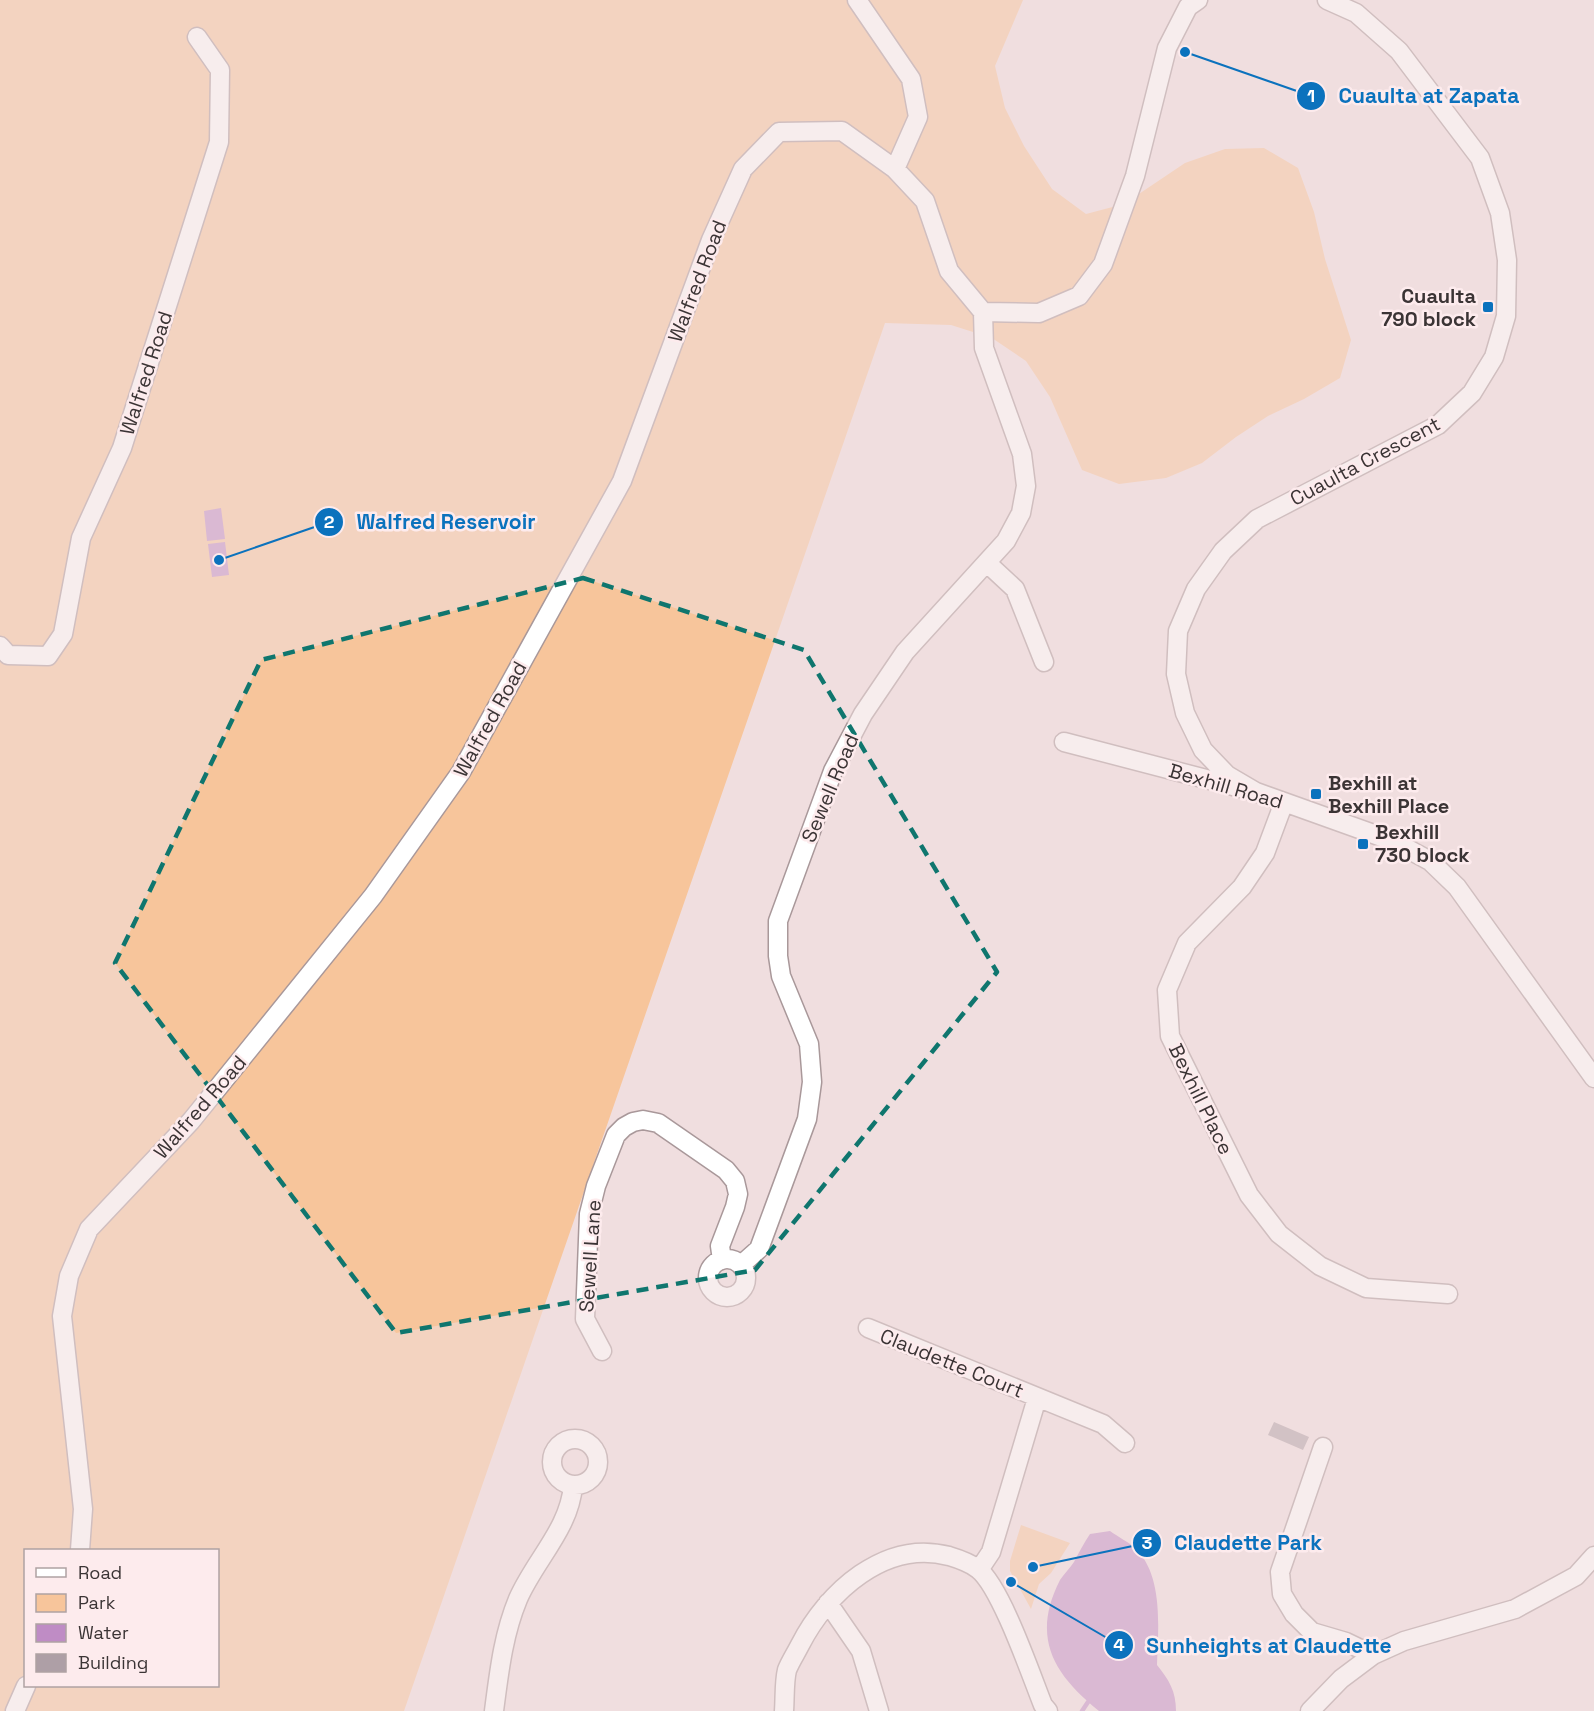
<svg xmlns="http://www.w3.org/2000/svg" width="1594" height="1711" viewBox="0 0 1594 1711" font-family="'Space Grotesk',sans-serif">
<rect width="100%" height="100%" fill="#f0dedf"/>
<path fill="#f7c59b" fill-rule="evenodd" d="M0,0H1023L995,66L1005,108L1024,146L1052,189L1086,214L1124,204L1185,163L1225,149L1264,148L1298,168L1314,212L1325,259L1351,340L1340,378L1304,399L1268,416L1236,437L1202,463L1166,478L1119,484L1082,470L1050,397L1026,361L992,338L951,325L885,323L404,1711H0ZM26,1550H218V1686H26Z
M1021,1525L1070,1543L1051,1573L1039,1584L1031,1609L1010,1571V1561Z"/>
<path fill="#bf8cc5" d="M221,508L225,539L207,541L204,511Z
M225,542L229,575L212,577L208,544Z
M1110,1531C1118,1537 1129,1542 1136,1549C1164,1577 1158,1630 1157,1665C1169,1680 1176,1691 1176,1711H1099C1053,1674 1031,1637 1060,1580C1064,1574 1070,1568 1074,1562C1079,1552 1084,1543 1090,1534Z"/>
<g fill="none" stroke-linecap="round" stroke-linejoin="round">
<path stroke="#bf8cc5" stroke-width="4.5" d="M1082,1711L1088,1702"/>
</g>
<path fill="#ae9fa6" d="M1274,1422L1309,1437L1303,1450L1268,1435Z"/>
<g fill="none" stroke-linecap="round" stroke-linejoin="round">
<defs>
<path id="minor" d="M857,0L911,79L918,117L895,169
M987,563L1015,589L1044,662
M0,646L8,655L48,656L63,634L81,538L122,448L219,142L220,70L197,37
M1064,742L1256,792L1393,841L1430,861L1457,887L1594,1078
M1256,792L1227,775L1203,750L1185,713L1176,674L1178,631L1196,589L1223,551L1257,519L1438,425L1472,393L1494,357L1506,316L1507,260L1500,213L1480,158L1399,51L1356,13L1327,0
M1284,802L1265,853L1242,887L1187,943L1167,990L1170,1036L1249,1195L1279,1234L1320,1266L1366,1288L1448,1294
M708 1278a19 19 0 1 1 38 0a19 19 0 1 1-38 0Z
M741,1265L759,1249L807,1119L812,1082L809,1044L781,976L778,956V921L833,771L863,714L905,652L1006,541L1021,513L1026,486L1022,454L984,348L983,312
M868,1328L1103,1424L1125,1443
M602,1351L585,1319L589,1214L596,1186L616,1135L624,1127L633,1122L643,1120L658,1123L726,1170L735,1181L738,1194L735,1207L720,1246L722,1260
M552 1462a23 23 0 1 1 46 0a23 23 0 1 1-46 0Z
M1323,1447L1280,1572L1282,1594L1294,1614L1312,1632L1346,1642L1373,1655
M80,1550L83,1509L62,1316L69,1276L89,1229L191,1121L373,896L461,772L622,481L711,240L743,169L779,132L842,131L895,169L925,201L949,271L983,312L1039,313L1079,296L1103,264L1135,176L1167,48L1188,7L1198,0
M979,1570L991,1552L1037,1398
M828,1603L861,1651L879,1711
M15,1711L26,1686
M494,1711C499,1673 503,1635 518,1599C535,1560 570,1528 573,1485
M784,1711C785,1698 784,1682 787,1670C790,1662 796,1653 800,1645C827,1592 885,1539 949,1556C959,1559 970,1563 978,1569C1001,1587 1031,1675 1043,1705L1048,1711
M1310,1711L1341,1679L1373,1655L1404,1641L1515,1609L1576,1576L1594,1556"/>
</defs>
<use href="#minor" stroke="#a9989a" stroke-width="21"/>
<use href="#minor" stroke="#fff" stroke-width="18"/>
</g>
<path d="M0 0H1594V1711H0ZM583,578L804,650L997,972L755,1270L396,1333L115,963L261,660Z" fill="#f0dedf" fill-opacity=".55" fill-rule="evenodd"/>
<path fill="none" stroke="#0f766e" stroke-width="4.5" stroke-dasharray="12 8" stroke-linejoin="round" d="M583,578L804,650L997,972L755,1270L396,1333L115,963L261,660Z"/>
<g fill="#0b72bd" stroke="#fdebed" stroke-width="2">
<rect x="1482" y="301" width="12" height="12" rx="3"/>
<rect x="1310" y="788" width="12" height="12" rx="3"/>
<rect x="1357" y="838" width="12" height="12" rx="3"/>
</g>
<g text-anchor="middle" stroke-width="5" stroke-linejoin="round" paint-order="stroke">
<g font-size="20" fill="#3b3435" stroke="#fdebed">
<text transform="translate(697 281) rotate(-69)" y="7">Walfred Road</text>
<text transform="translate(146 373) rotate(-72)" y="7">Walfred Road</text>
<text transform="translate(1365 461) rotate(-28)" y="7">Cuaulta Crescent</text>
<text transform="translate(490 719) rotate(-61)" y="7">Walfred Road</text>
<text transform="translate(1226 786) rotate(16)" y="7">Bexhill Road</text>
<text transform="translate(830 788) rotate(-67)" y="7">Sewell Road</text>
<text transform="translate(1201 1099) rotate(64)" y="7">Bexhill Place</text>
<text transform="translate(200 1107) rotate(-49)" y="7">Walfred Road</text>
<text transform="translate(590 1256) rotate(-86)" y="7">Sewell Lane</text>
<text transform="translate(952 1363) rotate(22)" y="7">Claudette Court</text>
</g>
<g font-size="20" font-weight="bold" fill="#3b3435" stroke="#fdebed" text-anchor="start">
<text x="1476" y="303" text-anchor="end">Cuaulta<tspan x="1476" dy="23">790 block</tspan></text>
<text x="1328" y="790">Bexhill at<tspan x="1328" dy="23">Bexhill Place</tspan></text>
<text x="1375" y="839">Bexhill<tspan x="1375" dy="23">730 block</tspan></text>
</g>
</g>
<path fill="none" stroke="#0b72bd" stroke-width="2" d="M1185 52L1311 96M219 560L329 522M1033 1567L1147 1543M1011 1582L1119 1645"/>
<g fill="#0b72bd" stroke="#fdebed" stroke-width="2">
<circle cx="1185" cy="52" r="6"/>
<circle cx="219" cy="560" r="6"/>
<circle cx="1033" cy="1567" r="6"/>
<circle cx="1011" cy="1582" r="6"/>
<circle cx="1311" cy="96" r="15"/>
<circle cx="329" cy="522" r="15"/>
<circle cx="1147" cy="1543" r="15"/>
<circle cx="1119" cy="1645" r="15"/>
</g>
<g font-size="18" text-anchor="middle" font-weight="bold" fill="#fff">
<text x="1311" y="102">1</text>
<text x="329" y="528">2</text>
<text x="1147" y="1549">3</text>
<text x="1119" y="1651">4</text>
</g>
<g font-size="21" text-anchor="middle" font-weight="bold" fill="#0b72bd" stroke="#fdebed" stroke-width="5" stroke-linejoin="round" paint-order="stroke">
<text x="1429" y="103">Cuaulta at Zapata</text>
<text x="446" y="529">Walfred Reservoir</text>
<text x="1248" y="1550">Claudette Park</text>
<text x="1269" y="1653">Sunheights at Claudette</text>
</g>
<rect x="24" y="1549" width="195" height="138" fill="#fdebed" stroke="#afa2a3" stroke-width="1.5"/>
<rect x="36" y="1568" width="30" height="9" fill="#ffffff" stroke="#afa2a3" stroke-width="1.5"/>
<text x="78" y="1579" font-size="18" fill="#3b3435">Road</text>
<rect x="36" y="1594" width="30" height="18" fill="#f7c59b" stroke="#afa2a3" stroke-width="1.5"/>
<text x="78" y="1609" font-size="18" fill="#3b3435">Park</text>
<rect x="36" y="1624" width="30" height="18" fill="#bf8cc5" stroke="#afa2a3" stroke-width="1.5"/>
<text x="78" y="1639" font-size="18" fill="#3b3435">Water</text>
<rect x="36" y="1654" width="30" height="18" fill="#ae9fa6" stroke="#afa2a3" stroke-width="1.5"/>
<text x="78" y="1669" font-size="18" fill="#3b3435">Building</text>
</svg>
